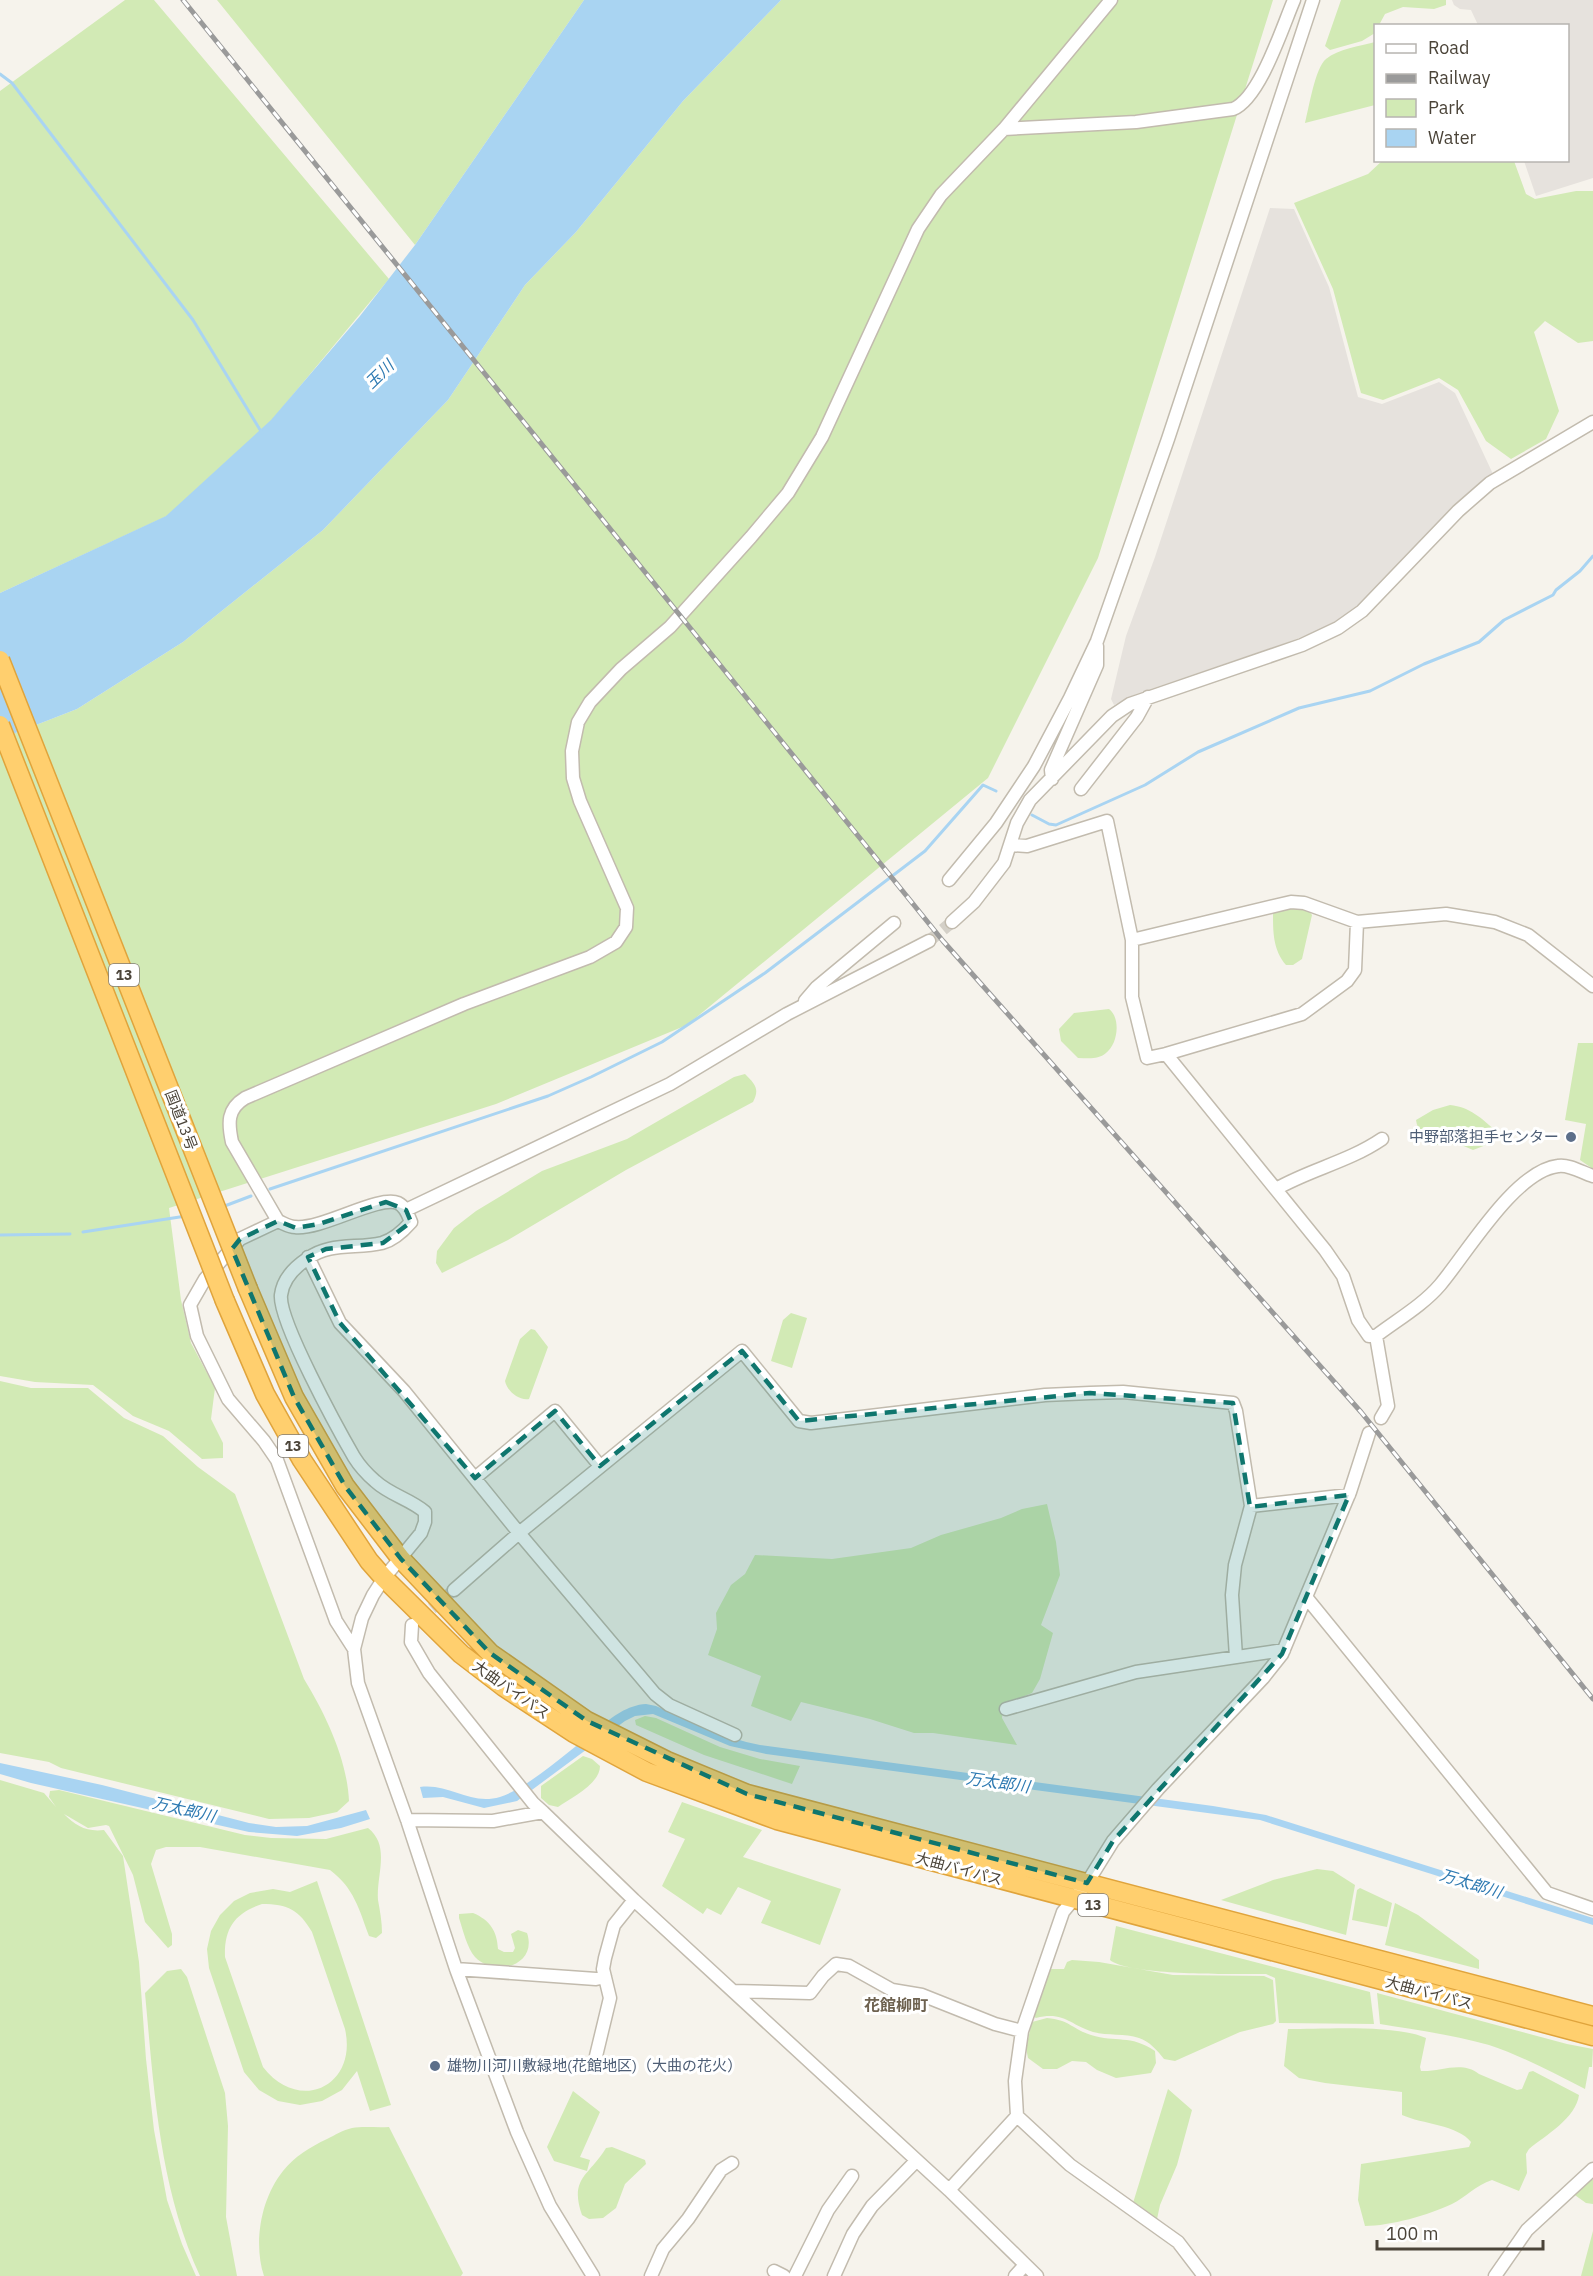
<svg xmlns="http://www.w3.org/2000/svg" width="1593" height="2276" viewBox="0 0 1593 2276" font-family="'IBM Plex Sans','Noto Sans JP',sans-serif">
<rect width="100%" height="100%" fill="#f6f3ec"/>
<path fill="#e6e2dd" d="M1452,0H1593V178L1536,196L1524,161L1568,160V26L1478,25L1471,10L1460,9L1454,5Z
M1270,208L1294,209L1329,287L1358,397L1382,404L1439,382L1455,393L1493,474L1457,505L1362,605L1336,623L1294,640L1136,694L1114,705L1111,699L1126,636L1155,557Z"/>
<path fill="#d2eab5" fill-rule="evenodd" d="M125,0H154L389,279L272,420L167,516L0,593V91Z
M217,0H584L415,245Z
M781,0H1273L1098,558L988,778L687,1025L496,1104L169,1208L181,1300L191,1343L215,1388L211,1419L223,1443V1458L202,1459L169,1431L133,1416L93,1385L35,1382L0,1376V739L77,709L183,642L323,530L448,400L525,285L576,232L683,101Z
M1341,0H1446V5L1434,9L1403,7L1385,14L1379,25L1376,26L1375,33L1362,41L1330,50L1325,46Z
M1375,42V105L1305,123C1309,108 1315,68 1326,59C1338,49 1360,46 1375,42Z
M1383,160L1514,161L1526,194L1535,199L1576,191H1593V341L1578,343L1545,321L1534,332L1559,411L1546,439L1511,459L1486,441L1458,390L1439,378L1383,400L1361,393L1333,289L1294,203L1368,174Z
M1305,906L1312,915L1302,959L1293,965H1286C1273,950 1273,932 1273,913L1277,909Z
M1109,1009C1121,1018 1118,1044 1106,1053C1098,1060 1088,1058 1078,1058L1061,1041L1059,1029L1074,1013Z
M1578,1043H1593V1169L1580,1160L1586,1124L1565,1120Z
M745,1074C755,1084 760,1089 753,1102L626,1170L508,1240L442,1273L436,1263L437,1251L454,1228L476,1211L542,1171L627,1139L734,1077Z
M1450,1105C1470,1107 1481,1118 1496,1131C1494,1143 1484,1146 1473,1150L1459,1144L1436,1145C1428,1139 1417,1131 1416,1120L1433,1110Z
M791,1313L807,1318L792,1368L771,1361L783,1320Z
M531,1329L535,1330L548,1347L529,1399C519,1401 507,1391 505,1381L520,1339Z
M0,1381L31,1388H88L124,1418L163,1436L198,1467L235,1494L304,1679C326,1715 347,1759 349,1801L337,1812L309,1818L269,1819L61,1768L49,1762L0,1753Z
M1047,1504L1056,1542L1060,1575L1041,1625L1053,1633L1040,1679L1032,1693L1003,1705L1002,1718L1017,1745L933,1733H914L870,1719L801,1702L791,1721L751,1706L761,1676L708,1655L717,1629L716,1613L731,1585L745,1574L755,1555L832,1559L911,1548L941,1535L1001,1518L1022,1509Z
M645,1716L656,1718L720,1747L760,1759L800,1766L792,1784L704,1755L636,1725L635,1720Z
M583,1756L592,1759L600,1766C600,1784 571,1798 558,1807L549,1805L541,1798V1786Z
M0,1780L44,1793L56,1807L49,1797L50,1791L59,1790L245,1835L271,1838L326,1839L368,1828C391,1846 376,1875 378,1900C380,1911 382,1922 382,1933L376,1938L369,1936C359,1909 354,1888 330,1870L200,1847H166L156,1850L151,1864L172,1934V1945L168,1948L145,1922L133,1875L109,1826L106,1825L88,1828L64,1814C76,1826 86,1832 104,1830L123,1856L139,1962L146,2059L154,2130L167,2200L182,2244L196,2276H0Z
M682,1802L762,1830L743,1857L841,1889L820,1945L761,1923L771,1901L738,1887L721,1915L707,1908L703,1914L662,1886L685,1839L668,1832Z
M1317,1869L1333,1871L1355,1885L1346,1935L1221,1900L1273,1880Z
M317,1881L391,2105L370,2111L357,2071L342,2090L322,2101L300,2105L278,2101L259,2090L244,2072L209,1968L207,1949L211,1931L220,1915L234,1901L250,1893L273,1889L290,1892ZM262,1904C288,1904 299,1910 312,1932L345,2029C358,2086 299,2114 263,2067L225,1957C224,1928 235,1913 262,1904Z
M1360,1888L1392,1903L1387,1927L1352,1920L1357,1890Z
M1395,1903L1418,1915L1479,1960V1969L1385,1945Z
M473,1913C490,1920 497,1931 498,1949L504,1952H513L515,1948L511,1934L518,1930L527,1933C538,1965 495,1978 475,1957C467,1948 463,1930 459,1918V1914Z
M1116,1926L1370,1992L1374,2024L1279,2023L1275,1978L1266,1974C1237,1974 1129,1976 1110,1960Z
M1072,1960L1099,1962L1173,1975L1264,1976L1273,1980L1276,2021L1273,2024L1240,2032L1175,2061L1164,2059C1158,2051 1149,2041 1139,2038C1125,2033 1108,2036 1093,2032C1070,2025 1064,2011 1036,2018L1031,2015L1046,1977L1051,1969H1064L1067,1962Z
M181,1969L187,1977L225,2093L228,2126L226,2217L237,2276H200C159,2187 154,2089 145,1993L167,1971Z
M1377,1993L1567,2044L1593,2049L1592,2067H1589L1585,2089C1554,2073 1522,2056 1489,2045C1454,2035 1416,2030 1380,2024Z
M1047,2018C1070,2020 1072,2029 1091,2035C1116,2043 1130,2034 1155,2051L1156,2063L1151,2073L1116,2078L1097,2070L1086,2062L1072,2061L1057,2069H1043L1028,2058L1026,2048L1032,2022Z
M1288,2029C1323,2029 1395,2024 1426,2038L1420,2067L1421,2071C1440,2072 1462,2060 1479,2074L1517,2090L1522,2089L1529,2072L1533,2071L1579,2095C1576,2118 1546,2135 1529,2149L1526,2154L1527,2173L1519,2191L1492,2180C1476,2185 1466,2197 1452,2204C1429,2215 1390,2226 1365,2226L1358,2200L1361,2164L1469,2147L1471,2142C1458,2125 1422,2124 1402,2115V2092L1325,2083L1299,2078L1284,2066Z
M1168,2089L1192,2110L1177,2165L1160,2205L1157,2219L1153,2221L1133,2203Z
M573,2091L600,2112L580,2157L590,2160L587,2171L554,2161L547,2147Z
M389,2127L463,2273L461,2276H264C253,2243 261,2198 283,2171C294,2157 310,2147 327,2139C335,2135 343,2130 352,2128C364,2126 377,2128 389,2127Z
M612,2147L645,2160L646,2164L625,2184L616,2208L603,2218L589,2219L582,2215C569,2178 589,2176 606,2148Z
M1589,2180H1593V2204L1586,2203L1572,2193Z
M1593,2231V2276H1581Z"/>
<path fill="#a9d4f2" d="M584,0H781L683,101L576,232L525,285L448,400L323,530L183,642L77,709L0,739V593L166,516L271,420L360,316L415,245Z
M646,1704L656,1706C690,1721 723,1738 760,1745L1213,1806L1266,1815L1593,1918V1925L1260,1820L766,1754L730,1746L653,1714L635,1716L625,1721L517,1801L484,1808L443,1797L423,1798L420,1787C450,1783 470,1806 500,1797C528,1788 573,1748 598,1728C613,1717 627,1705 646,1704Z
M0,1763L102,1785L249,1823L276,1827L307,1826L366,1810L370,1819L341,1828L297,1836L249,1832L31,1783L0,1774Z"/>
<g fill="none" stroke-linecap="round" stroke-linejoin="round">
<path stroke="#a9d4f2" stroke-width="3" d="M0,74L12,83L193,320L262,433
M1032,815L1049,824L1056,825L1145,785L1198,752L1299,708L1370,691L1424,664L1479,642L1504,620L1553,595L1556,590L1580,571L1593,556
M270,1189L548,1096L591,1077L662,1042L765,973L925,851L983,785L996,791
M222,1207L251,1196
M83,1232L186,1216
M0,1235L70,1234"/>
<path stroke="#d4d0c8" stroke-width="12" stroke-dasharray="12 6" stroke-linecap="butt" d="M929,941L952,922
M418,1620L454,1590"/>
<defs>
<path id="minor" d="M1004,129L1136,122L1233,109C1260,98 1282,28 1294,0
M1052,779L1051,770L1097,665V646
M1081,789L1137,717L1148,697
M1010,845L1027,846L1107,821L1132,940L1291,902L1304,903L1357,922L1446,914L1495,922L1528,935L1593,986
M949,880L996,823L1034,766L1070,698L1097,641L1168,439L1313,0
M952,922L974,902L1004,863L1017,823L1030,800L1112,716L1130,704L1302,645L1338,628L1362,611L1458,511L1490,483L1593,422
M1132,940V997L1147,1058L1166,1054L1302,1014L1347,981L1355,970L1357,922
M805,1001L817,987L894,923
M1166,1054L1325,1250L1343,1276L1358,1320L1369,1336H1376
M1276,1189C1311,1169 1348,1162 1382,1139
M406,1210L670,1084L787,1014L929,941
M278,1221L240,1239L205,1279L190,1305L197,1336L228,1399L264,1441L277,1460L336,1621L354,1649
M308,1257L340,1323L404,1391L519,1533L655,1694L669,1705L735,1735
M1376,1336C1397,1320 1423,1305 1440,1285C1467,1253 1515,1171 1558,1166C1569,1164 1583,1173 1593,1176
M1376,1336L1388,1406L1381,1418
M475,1478L555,1411L600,1466
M454,1590L519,1533L742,1351L799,1421L811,1423L1045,1395L1090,1393L1123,1392L1233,1403L1236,1411L1251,1506
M1306,1597L1547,1893L1593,1909
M412,1625L411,1642L429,1673L533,1803L543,1812
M1236,1657L1232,1595L1235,1565L1251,1506L1349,1495
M1006,1709L1136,1672L1284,1650
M407,1820L493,1821L543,1812L634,1900L949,2190L1037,2276
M456,1969L596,1979L605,1977
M733,1991L810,1993L823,1976L836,1964L849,1966L892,1990L922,1995L995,2024L1022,2031
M596,2056L610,1998L603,1969L605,1958L614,1925L634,1900
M949,2190L1017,2116
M774,2271L784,2276
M593,2276L550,2206L517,2132L456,1969L407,1820L358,1683L354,1649L362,1618L373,1595L384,1578L421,1533L425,1522V1512C410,1499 390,1495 375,1481C368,1475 359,1465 354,1457C339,1431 278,1320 281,1295C283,1279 295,1267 307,1259C329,1242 356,1249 382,1243C393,1240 404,1230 411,1222C408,1215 406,1207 398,1203C378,1195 322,1230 295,1227C289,1227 283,1223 278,1221L232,1142C228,1123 227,1109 245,1098L464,1004L590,957L616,942L626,927L627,908L580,801L573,778L572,751L578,722L590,702L621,669L670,627L751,537L788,493L822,437L918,229L941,195L1004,129L1111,0
M651,2276L663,2249L688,2219L721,2170L732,2163
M795,2276L828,2210L852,2176
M834,2276L853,2234L872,2206L916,2161
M1015,2276L1025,2265
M1204,2276L1178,2242L1070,2165L1017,2116L1015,2081L1022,2031L1063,1912L1087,1883L1113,1841L1158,1789L1263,1678L1282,1654L1350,1492L1369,1433
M1495,2276L1527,2230L1593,2169"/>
<path id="highway" d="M248,1289L294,1397L345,1486L401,1559L490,1653L587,1721L667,1761L747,1794L1593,2016
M225,1301L265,1394L302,1460L369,1561L384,1578L461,1654L504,1687L574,1733L647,1772L777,1820L1593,2036"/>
</defs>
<use href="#minor" stroke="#c2bbae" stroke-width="15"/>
<use href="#highway" stroke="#e0a43c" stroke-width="21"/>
<use href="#minor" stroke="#fff" stroke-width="12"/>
<use href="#highway" stroke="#ffcf6e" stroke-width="18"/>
<defs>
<path id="rail" d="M183,0L943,941L1361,1412L1593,1699"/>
</defs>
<use href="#rail" stroke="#9a9a9a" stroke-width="5"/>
<use href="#rail" stroke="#fff" stroke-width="3" stroke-dasharray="9" stroke-linecap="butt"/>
<defs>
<path id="highway-bridge" d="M0,660L248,1289
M0,725L225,1301"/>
</defs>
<use href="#highway-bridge" stroke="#e0a43c" stroke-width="21" stroke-linecap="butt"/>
<use href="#highway-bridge" stroke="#ffcf6e" stroke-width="18"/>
</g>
<path fill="#0f766e" fill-opacity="0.2" stroke="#0f766e" stroke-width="4.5" stroke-dasharray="12 8" stroke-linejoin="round" d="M386,1202L406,1210L411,1222L383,1243L326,1249L308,1257L340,1323L475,1478L555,1411L600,1466L742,1351L799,1421L1090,1393L1233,1403L1250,1507L1349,1495L1282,1654L1113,1841L1087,1883L747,1794L587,1721L490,1653L401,1559L345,1486L294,1397L232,1249L240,1239L278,1221L296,1228L319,1224Z"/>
<g fill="#5c6f8a" stroke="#fff" stroke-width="2">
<circle cx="1571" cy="1137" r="6"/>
<circle cx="435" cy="2066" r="6"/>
</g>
<g text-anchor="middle" stroke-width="6" stroke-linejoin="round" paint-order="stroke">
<g fill="#fff" stroke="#817c74" stroke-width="1.5">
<rect x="109" y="964" width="30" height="22" rx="4.5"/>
<rect x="278" y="1435" width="30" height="22" rx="4.5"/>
<rect x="1078" y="1894" width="30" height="22" rx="4.5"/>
</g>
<g font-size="14" font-weight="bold" fill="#4b4439">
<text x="124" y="980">13</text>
<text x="293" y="1451">13</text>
<text x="1093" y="1910">13</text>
</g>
<g font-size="15" fill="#4b4439" stroke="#fff">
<text transform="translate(181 1120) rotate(69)" y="5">国道13号</text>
<text transform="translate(511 1690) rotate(35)" y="5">大曲バイパス</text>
<text transform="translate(959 1869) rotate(15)" y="5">大曲バイパス</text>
<text transform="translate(1429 1993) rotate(15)" y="5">大曲バイパス</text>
</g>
<g font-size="15" fill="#4e5e75" stroke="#fff" text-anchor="end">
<text x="1559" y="1142">中野部落担手センター</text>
<text x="447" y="2071" text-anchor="start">雄物川河川敷緑地(花館地区)（大曲の花火）</text>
</g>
<g font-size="16" font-style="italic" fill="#2e7ab2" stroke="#fff">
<text transform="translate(379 374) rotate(-44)" y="6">玉川</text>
<text transform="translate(998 1782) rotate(8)" y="6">万太郎川</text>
<text transform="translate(184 1809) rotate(13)" y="6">万太郎川</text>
<text transform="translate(1471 1883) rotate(17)" y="6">万太郎川</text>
</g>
<g font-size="16" font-weight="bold" fill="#6e6250" stroke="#fff">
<text x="896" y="2011">花館柳町</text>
</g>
</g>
<rect x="1374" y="24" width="195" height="138" fill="#ffffff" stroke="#b7b4b0" stroke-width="1.5"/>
<rect x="1386" y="44" width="30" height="9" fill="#ffffff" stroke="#b7b4b0" stroke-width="1.5"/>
<text x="1428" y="54" font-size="18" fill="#4b4439">Road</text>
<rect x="1386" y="74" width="30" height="9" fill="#9a9a9a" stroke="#b7b4b0" stroke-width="1.5"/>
<text x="1428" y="84" font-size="18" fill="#4b4439">Railway</text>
<rect x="1386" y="99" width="30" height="18" fill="#d2eab5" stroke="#b7b4b0" stroke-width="1.5"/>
<text x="1428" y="114" font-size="18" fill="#4b4439">Park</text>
<rect x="1386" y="129" width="30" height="18" fill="#a9d4f2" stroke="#b7b4b0" stroke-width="1.5"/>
<text x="1428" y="144" font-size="18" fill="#4b4439">Water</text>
<path d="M1377 2240v9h166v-9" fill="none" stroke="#4b4439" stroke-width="3"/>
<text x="1386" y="2240" font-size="18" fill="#4b4439" stroke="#ffffff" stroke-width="4.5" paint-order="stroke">100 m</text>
</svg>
